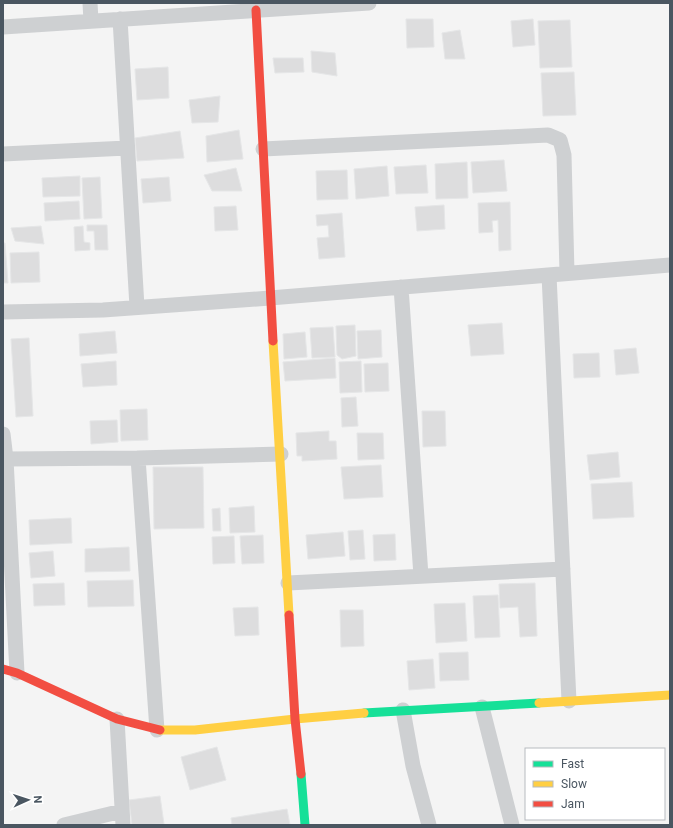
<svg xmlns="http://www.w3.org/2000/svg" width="673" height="828" viewBox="0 0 673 828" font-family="Roboto,sans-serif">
<rect width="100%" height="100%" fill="#f4f4f4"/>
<path fill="#ddddde" stroke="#e5e6e7" d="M406,19H433L434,47L407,48Z
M533,19L535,45L513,47L511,21Z
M570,20L572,67L540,68L538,21Z
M460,30L465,59H445L442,33Z
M311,51L335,53L337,76L312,72Z
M273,58H303L304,72L275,73Z
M168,67L169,98L137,100L135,69Z
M574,72L576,115L543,116L541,73Z
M220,96L218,122L192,123L189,100Z
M239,130L243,159L207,162L206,136Z
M180,131L184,158L137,161L135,138Z
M504,160L507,191L473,193L471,162Z
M467,162L468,198L436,199L435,164Z
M426,165L428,193L396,194L394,167Z
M387,166L389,196L356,199L354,169Z
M236,168L242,191H212L204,175Z
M347,170L348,199L317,200L316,171Z
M80,176V196L43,197L42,178Z
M100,177L102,218L84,219L82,178Z
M169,177L171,201L143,203L141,179Z
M79,201L80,219L45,221L44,203Z
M510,202L511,250L499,251L498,220L492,221L493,232L479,233L478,203Z
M444,205L445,229L417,231L415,207Z
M236,206L238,230L215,231L214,207Z
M342,213L345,257L319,259L317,238L329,237L328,225L317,226L316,215Z
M87,225H107L108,250H95L94,231H87Z
M41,226L44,244L15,241L11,228Z
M83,226L84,242L90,243V250L75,251L74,227Z
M3,243H5L8,283H3Z
M39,252L40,282L11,283L10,253Z
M502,323L504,354L471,356L468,325Z
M355,325L356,356L342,359L337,355L336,326Z
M333,327L335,357L312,358L310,328Z
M381,330L382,357L358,359L357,331Z
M115,331L117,353L80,356L79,334Z
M305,332L307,357L284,359L283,334Z
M29,338L33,416L16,417L11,339Z
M636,348L639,373L616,375L614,350Z
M599,353L600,377L574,378L573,354Z
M335,358L336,378L285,381L283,362Z
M116,361L117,385L83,387L81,364Z
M361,361L362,392L340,393L339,362Z
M388,363L389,391L365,392L364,364Z
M356,397L358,426L342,427L341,398Z
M147,409L148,440L121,441L120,410Z
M422,411H445L446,446L423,447Z
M117,420L118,442L91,444L90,421Z
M329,431V441H336L337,459L302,461V456H297L296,433Z
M357,433H383L384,459L358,460Z
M618,452L620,477L590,480L587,455Z
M381,465L383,497L344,499L341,467Z
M153,467H203L204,528L154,529Z
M632,482L634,517L593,519L591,484Z
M254,506L255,532L230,533L229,508Z
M220,508L221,531H213L212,509Z
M71,518L72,543L30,545L29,520Z
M363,530L365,559L350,560L348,531Z
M343,532L345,556L308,559L306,535Z
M395,534L396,560L374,561L373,535Z
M263,535L264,563L242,564L240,536Z
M234,536L235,563L213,564L212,537Z
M129,547L130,571L85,572V549Z
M53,551L55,576L31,578L29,553Z
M133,580L134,606L88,607L87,581Z
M64,583L65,605L34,606L33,584Z
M535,583L537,636L520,637L518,607L500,608L499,584Z
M498,595L500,637L475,638L473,596Z
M465,603L467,641L436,643L434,604Z
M258,607L259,635L235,636L233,608Z
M340,610H363L364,646L341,647Z
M468,652L469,680L440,681L439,653Z
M433,659L435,688L409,690L407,661Z
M217,747L226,780L190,790L181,757Z
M160,796L164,824L132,825L129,800Z
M287,809L290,825H232L231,818Z"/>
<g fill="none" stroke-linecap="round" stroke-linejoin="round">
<path stroke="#ced0d2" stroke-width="15" d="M90,3L91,21
M120,19L137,307
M3,27L369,3
M263,149L548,135L560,140L564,155L567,273
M3,154L127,148
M549,275L569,701
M401,287L421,576
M3,312L103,310L270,298L670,265
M3,434L6,459L17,673
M138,458L157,730
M6,459L138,458L281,454
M288,583L563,569
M482,707L512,825
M403,710L413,766L429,825
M117,719L123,825
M64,825L122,811"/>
<path stroke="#16e098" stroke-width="9" d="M364,713L539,703
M301,774L305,825"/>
<path stroke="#ffcf43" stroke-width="9" d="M273,341L289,615
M539,703L670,695
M160,730H195L295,719L364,713"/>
<path stroke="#f24e42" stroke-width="9" d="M256,10L273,341
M289,615L295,719L301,774
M3,669L17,673L117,719L160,730"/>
</g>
<rect width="673" height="828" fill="none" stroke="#4a5661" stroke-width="8"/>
<rect x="525" y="748" width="140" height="72" fill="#ffffff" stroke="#b7bbc0"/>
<rect x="533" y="761" width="20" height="6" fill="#16e098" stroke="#b7bbc0"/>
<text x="561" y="768" font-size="12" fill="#4a5661">Fast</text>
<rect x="533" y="781" width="20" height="6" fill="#ffcf43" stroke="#b7bbc0"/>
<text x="561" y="788" font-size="12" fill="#4a5661">Slow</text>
<rect x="533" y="801" width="20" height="6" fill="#f24e42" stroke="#b7bbc0"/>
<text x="561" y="808" font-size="12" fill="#4a5661">Jam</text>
<g transform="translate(28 800) rotate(87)" stroke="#ffffff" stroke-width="3" paint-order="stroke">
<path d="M0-3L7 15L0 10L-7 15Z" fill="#4a5661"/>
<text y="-6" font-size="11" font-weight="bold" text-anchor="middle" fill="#4a5661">N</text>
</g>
</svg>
